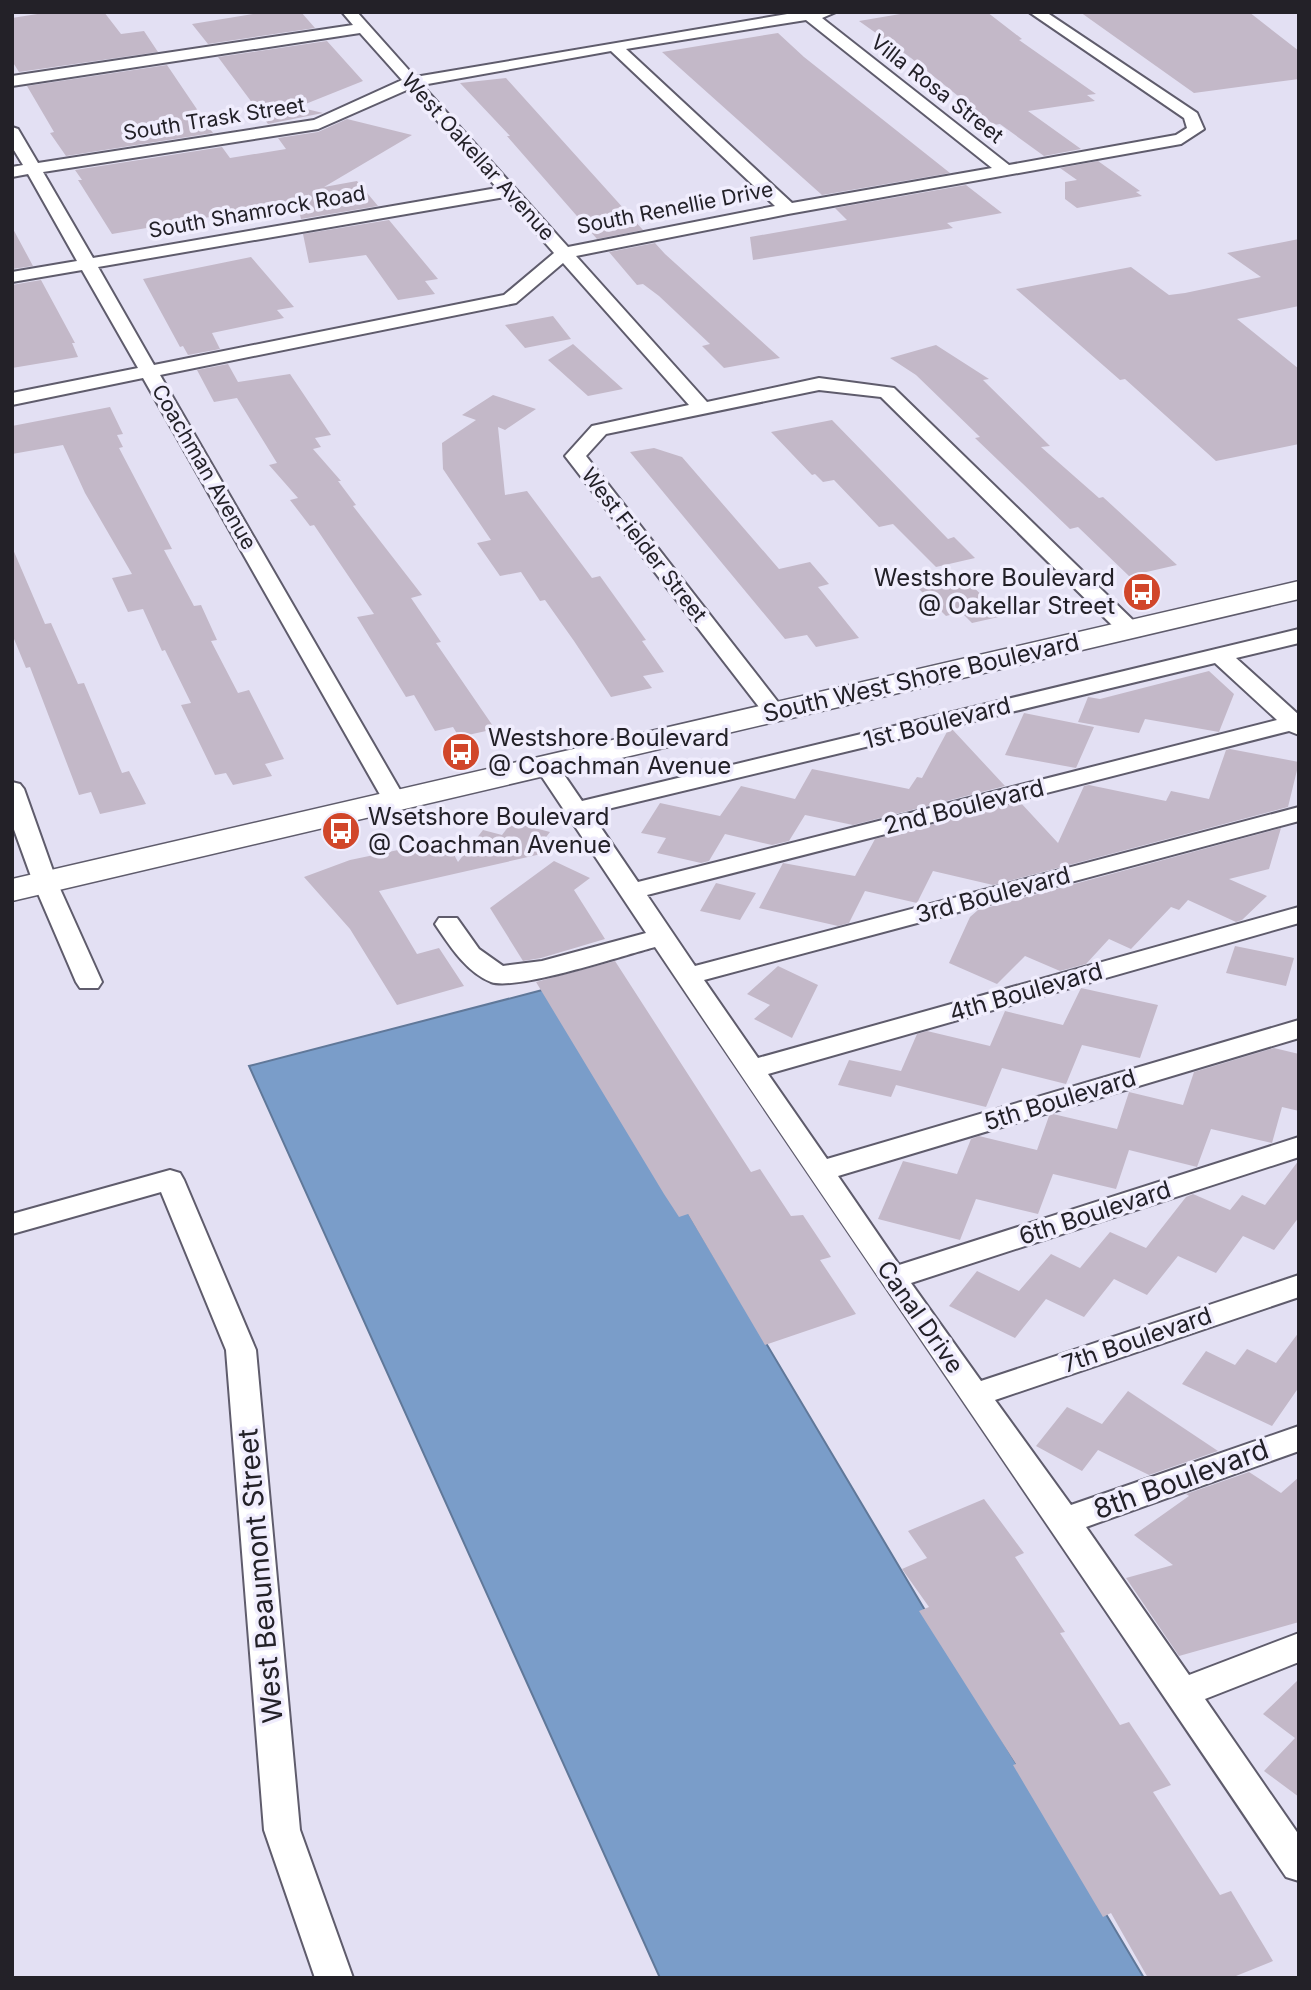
<svg xmlns="http://www.w3.org/2000/svg" width="1311" height="1990" viewBox="0 0 1311 1990" font-family="Inter,sans-serif">
<rect width="100%" height="100%" fill="#e3e0f3"/>
<path fill="#7a9dc9" stroke="#607899" stroke-width="2" d="M554,987L1144,1978H660L249,1066Z"/>
<path fill="#c3b8c8" d="M50,12H104L121,34L144,31L158,52L19,72L12,61V18Z
M265,12H301L315,28L208,44L192,24Z
M912,12H987L1022,39L1019,40L1096,94L1087,95L1095,101L1028,111L1081,149L1044,156L1000,124L994,125L911,58L859,21Z
M1080,12H1249L1299,51V79L1194,93Z
M778,33L804,57L950,173L822,195L662,52Z
M327,41L363,81L298,107L323,113L268,124L218,57Z
M167,65L213,133L66,156L50,133L54,132L27,86Z
M506,78L643,230L597,239L507,136H510L460,83Z
M347,119L412,135L324,187L357,181L378,206L301,219L297,202L112,234L78,180H82L75,170L222,147L230,158L286,149L278,138L318,132Z
M1098,161L1140,191L1136,192L1142,196L1077,208L1065,199V182L1077,180L1060,168Z
M966,185L1002,213L947,223L953,228L753,260L750,237L847,220L835,208Z
M389,220L438,279L425,281L435,294L398,300L366,255L309,263L303,234Z
M12,227L33,266L12,269Z
M1299,239V306L1237,319L1299,369V444L1216,461L1125,379L1120,380L1016,289L1131,267L1169,295L1185,293L1261,277L1227,253Z
M655,243L665,254L780,358L724,368L702,346L710,344L659,296L643,284L637,285L609,252Z
M251,257L294,307L277,310L284,318L212,333L220,349L188,355L183,346L180,347L143,279Z
M41,280L75,343H72L78,357L12,368V285Z
M553,316L571,339L525,348L505,325Z
M573,344L623,389L588,396L548,360Z
M936,345L989,379L983,380L1050,446L1041,447L1099,498L1103,497L1177,565L1129,576L1078,527L1070,529L975,438L980,437L916,375L890,358Z
M228,364L238,382L290,374L331,435L315,438L321,447L313,449L341,481H338L356,505L353,506L422,595L411,598L441,642L436,643L495,729L459,737L453,727L435,731L414,695L406,697L357,617L374,614L314,525L310,526L290,500L298,498L269,465L277,463L237,398L214,402L197,370Z
M493,395L536,409L505,430L498,427L505,495L527,491L592,578L600,576L646,640L642,641L664,672L643,676L652,688L611,697L574,641L545,600L540,601L521,572L500,576L477,543L491,540L443,469L442,443L476,420L462,415Z
M110,407L123,434L117,435L123,447L119,448L172,549L164,550L194,606L201,605L217,640L211,641L238,693L249,690L284,759L265,764L272,776L233,785L226,773L215,775L181,705L191,703L165,650L162,651L143,609L128,612L112,578L132,574L85,493L63,445L12,454V426Z
M832,420L948,539L954,537L975,558L936,567L893,524L879,527L834,480L823,482L815,474L812,475L771,432Z
M654,448L682,457L779,569L810,562L829,584L818,587L859,638L816,647L807,635L785,639L630,452Z
M12,547L45,624L51,623L78,684L84,683L122,773L129,771L146,804L100,814L91,792L79,795L30,667L26,668L12,634Z
M959,573L1003,616L972,623L961,612L946,616L914,584Z
M1209,671L1234,694L1219,732L1145,719L1139,733L1078,722L1088,697L1100,699Z
M1024,713L1094,727L1076,768L1005,755Z
M952,729L1005,786L853,825L805,815L789,841L772,845L725,834L709,861L701,863L657,853L666,838L641,833L660,803L720,816L741,786L795,799L812,769L909,789L917,777L922,778L948,730Z
M1230,749L1299,762L1288,807L993,885L933,871L917,903L865,891L849,923L838,926L759,908L783,863L855,876L875,839L1020,802L1058,843L1084,786L1089,785L1166,801L1171,791L1209,799L1226,750Z
M512,822L550,832L540,845L559,850L379,891L417,954L439,948L464,986L397,1005L350,929L304,877L350,860L446,840L458,862L483,830L502,835Z
M1281,828L1269,869L1229,879L1267,896L1242,920L1236,922L1188,900L1179,910L1171,907L1131,949L1109,939L1086,964L1060,971L1025,956L997,984L949,963L970,917L978,910Z
M554,861L590,878L574,890L605,939L541,958L523,961L490,908Z
M716,883L756,893L740,920L700,911Z
M1235,946L1294,958L1286,986L1226,973Z
M615,961L751,1172L760,1169L791,1216L803,1215L831,1257L820,1260L856,1314L765,1345L688,1214L679,1217L664,1194L536,982Z
M778,966L818,985L792,1038L754,1019L770,1005L747,994Z
M1081,988L1158,1005L1140,1058L1082,1045L1066,1084L1002,1068L986,1107L896,1085L891,1097L838,1085L849,1060L901,1071L917,1034L927,1031L990,1046L1005,1011L1063,1025Z
M1274,1048L1299,1054V1111L1282,1107L1272,1143L1211,1129L1197,1167L1129,1150L1116,1189L1053,1174L1038,1214L976,1199L960,1240L878,1219L903,1161L957,1174L971,1139L979,1136L1037,1150L1049,1116L1053,1114L1117,1129L1129,1092L1183,1105L1194,1072Z
M1299,1160V1217L1274,1250L1243,1236L1216,1273L1178,1256L1147,1295L1114,1279L1084,1317L1046,1299L1015,1338L949,1306L977,1271L1019,1291L1051,1254L1080,1268L1110,1232L1146,1248L1186,1197L1193,1194L1230,1210L1242,1195L1265,1205Z
M1299,1332V1387L1272,1426L1182,1384L1206,1351L1235,1365L1247,1349L1276,1363Z
M1128,1391L1218,1451L1149,1475L1098,1450L1082,1471L1036,1446L1067,1407L1102,1424Z
M1249,1472L1281,1493L1299,1477V1622L1179,1656L1126,1578L1173,1565L1134,1535L1189,1496L1186,1494Z
M984,1499L1024,1553L1015,1557L1065,1632L1060,1633L1120,1725L1129,1722L1171,1785L1153,1792L1220,1895L1231,1891L1273,1961L1231,1978H1148L1111,1913L1103,1917L1013,1765L1016,1764L919,1611L929,1607L902,1569L927,1558L908,1531Z
M1299,1679V1797L1264,1771L1295,1738L1263,1714Z"/>
<g fill="none" stroke-linecap="round" stroke-linejoin="round">
<defs>
<path id="street" d="M342,12H357L415,77L799,12H836L822,18L1009,165L1176,135L1187,128L1184,118L1029,12H1046L1197,113L1204,129L1181,144L788,214L576,256L707,402L819,378L894,388L1139,626L1142,631L1139,636H1123L881,397L819,390L606,434L586,456L785,711L782,716H766L565,456L592,426L689,405L563,263L516,303L160,375L407,802L403,807H387L143,378L12,405V393L138,368L82,270L12,282V272L77,261L28,174L12,177V167L23,165L12,147V127L18,129L38,163L314,120L402,80L360,33L12,86V76L353,25ZM806,20L992,168L792,203L626,49ZM611,51L775,206L568,247L422,85ZM409,89L497,188L93,258L43,172L318,129ZM505,197L554,253L504,295L154,365L98,267Z
M1299,629V643L1236,658L1299,715V735L1289,731L647,895L695,966L1299,807V821L704,980L758,1058L1299,907V923L768,1074L827,1159L1299,1020V1038L838,1176L899,1265L1299,1137V1157L911,1283L981,1381L1299,1275V1297L995,1400L1071,1505L1299,1426V1451L1086,1527L1189,1675L1299,1633V1662L1205,1699L1299,1835V1881L1286,1877C1077,1566 863,1258 655,947C624,955 517,991 491,982C466,972 450,946 435,924L439,918H457L479,949L503,966L542,961L646,933L534,765L538,760H554L582,801ZM1215,663L1277,720L638,882L591,813Z
M12,782L20,784L24,789L57,882L102,982L98,988H80L76,982L33,882L12,824Z
M170,1170L180,1173L184,1180L256,1350L300,1830L353,1978H315L264,1830L226,1350L161,1192L12,1234V1214Z"/>
<path id="secondary" d="M1299,581V599L12,901V879Z"/>
</defs>
<use href="#street" stroke="#5f5c6c" stroke-width="4"/>
<use href="#secondary" stroke="#5f5c6c" stroke-width="3"/>
<use href="#street" fill="#fff" fill-rule="evenodd"/>
<use href="#secondary" fill="#fff" fill-rule="evenodd"/>
</g>
<defs>
<symbol id="bus-disc" viewBox="-11 -11 22 22"><circle r="9.5" fill="#d1462a" stroke="#f0edfd"/><path d="M-5-6H5V4H4V6H2V4H-2V6H-4V4H-5ZM-3.5-4V0h7V-4ZM-3.5 1.2v1.5H-2V1.2ZM2 1.2v1.5H3.5V1.2Z" fill="#fff"/></symbol>
</defs>
<g fill-rule="evenodd">
<use href="#bus-disc" x="1120" y="570" width="44" height="44"/>
<use href="#bus-disc" x="439" y="730" width="44" height="44"/>
<use href="#bus-disc" x="319" y="809" width="44" height="44"/>
</g>
<g text-anchor="middle" stroke-width="7" stroke-linejoin="round" paint-order="stroke">
<g font-size="21" fill="#232128" stroke="#f0edfd">
<text transform="translate(937 89) rotate(38)" y="7">Villa Rosa Street</text>
<text transform="translate(214 119) rotate(-9)" y="7">South Trask Street</text>
<text transform="translate(478 157) rotate(48)" y="7">West Oakellar Avenue</text>
<text transform="translate(675 208) rotate(-11)" y="7">South Renellie Drive</text>
<text transform="translate(257 212) rotate(-10)" y="7">South Shamrock Road</text>
<text transform="translate(204 467) rotate(60)" y="7">Coachman Avenue</text>
<text transform="translate(644 545) rotate(52)" y="7">West Fielder Street</text>
</g>
<g font-size="24" fill="#232128" stroke="#f0edfd" text-anchor="start">
<text x="1115" y="586" text-anchor="end">Westshore Boulevard<tspan x="1115" dy="28">@ Oakellar Street</tspan></text>
<text x="488" y="746">Westshore Boulevard<tspan x="488" dy="28">@ Coachman Avenue</tspan></text>
<text x="368" y="825">Wsetshore Boulevard<tspan x="368" dy="28">@ Coachman Avenue</tspan></text>
</g>
<g font-size="24" fill="#232128" stroke="#f0edfd">
<text transform="translate(921 678) rotate(-13)" y="8">South West Shore Boulevard</text>
<text transform="translate(937 723) rotate(-14)" y="8">1st Boulevard</text>
<text transform="translate(964 807) rotate(-14)" y="8">2nd Boulevard</text>
<text transform="translate(993 895) rotate(-15)" y="8">3rd Boulevard</text>
<text transform="translate(1026 992) rotate(-16)" y="8">4th Boulevard</text>
<text transform="translate(1060 1100) rotate(-17)" y="8">5th Boulevard</text>
<text transform="translate(1095 1213) rotate(-18)" y="8">6th Boulevard</text>
<text transform="translate(920 1317) rotate(55)" y="8">Canal Drive</text>
<text transform="translate(1137 1340) rotate(-19)" y="8">7th Boulevard</text>
</g>
<g font-size="28" fill="#232128" stroke="#f0edfd">
<text transform="translate(1181 1479) rotate(-20)" y="10">8th Boulevard</text>
<text transform="translate(260 1576) rotate(-95)" y="10">West Beaumont Street</text>
</g>
</g>
<rect width="1311" height="1990" fill="none" stroke="#232128" stroke-width="28"/>
</svg>
